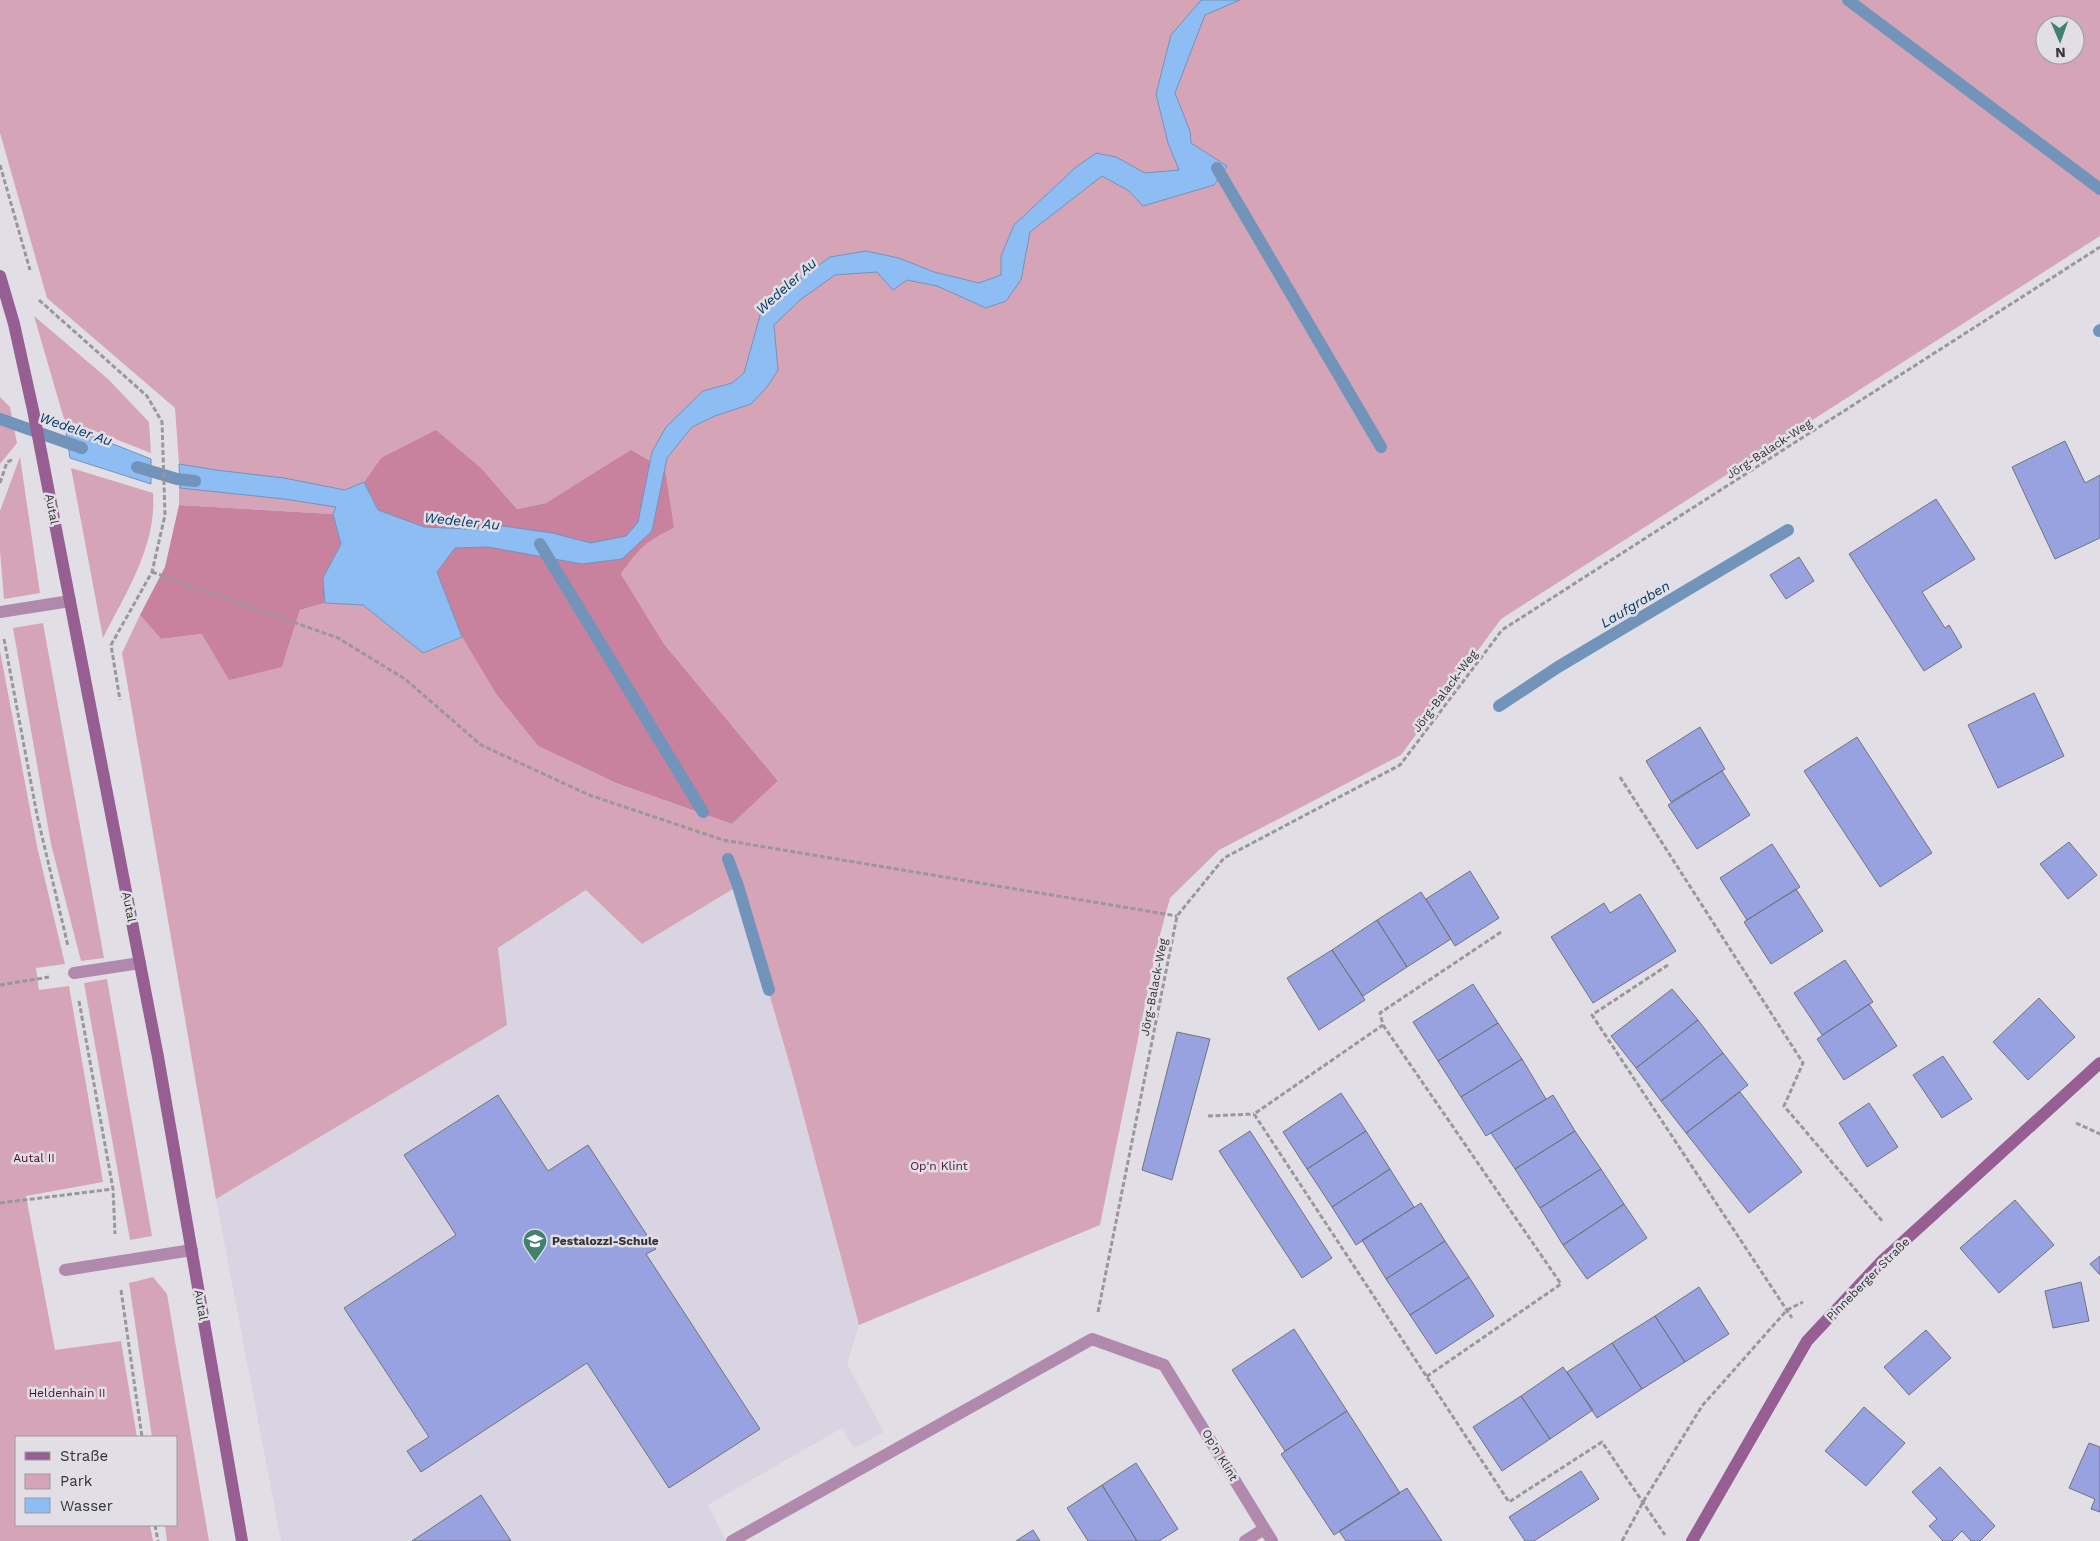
<svg xmlns="http://www.w3.org/2000/svg" width="2100" height="1541" viewBox="0 0 2100 1541" font-family="'Work Sans',sans-serif">
<rect width="100%" height="100%" fill="#e1dfe5"/>
<path fill="#d9d4e1" d="M738,886L793,1076L859,1325L847,1364L884,1432L854,1448L842,1428L708,1505L726,1541H281L216,1199L507,1025L498,948L587,890L642,944Z"/>
<path fill="#d5a5b7" fill-rule="evenodd" d="M0,0H2100V236L1501,619L1401,755L1219,850L1170,898L1157,946L1100,1225L859,1325L793,1076L738,886L642,944L586,890L498,948L507,1025L216,1199L122,653L140,615L161,639L202,634L282,667L300,610L325,603L363,605L423,653L462,637L496,694L538,746L616,783L732,824L778,781L664,644L621,574C639,549 646,541 674,528L631,451L546,503L517,509L482,469L381,458L364,482L345,490L333,514L179,505V464L175,408L47,298L0,133ZM2045,25H2075V55H2045Z
M34,316L108,379L149,422L151,453L64,419Z
M0,397L10,407L17,443L0,464Z
M20,457L40,593L4,599L0,551V511Z
M71,468L153,493C157,545 126,593 103,638Z
M43,623L104,958L81,961L51,844L13,628Z
M0,651L37,846L65,964L36,968L39,990L69,986L103,1182L26,1196L55,1350L121,1341L137,1437H16V1525H150L153,1541H0Z
M107,979L152,1236L130,1240L84,983Z
M153,1277L167,1294L209,1541H167L165,1525H176V1437H152L129,1283Z"/>
<path fill="#c8829e" d="M436,430L482,469L517,509L546,503L631,450L665,470L674,528C646,541 639,549 621,574L664,644L778,781L732,824L616,783L538,746L496,694L462,637L437,572L468,529L424,527L378,510L364,482L381,458Z
M179,505L333,514L341,544L323,578L325,603L300,610L282,667L229,680L202,634L161,639L140,615L165,567Z"/>
<path fill="#8dbdf3" stroke="#7293ba" d="M1201,0H1240L1205,15L1175,93L1190,131L1191,143L1227,166L1214,185L1143,206L1129,191L1102,176L1030,232L1021,280L1006,301L986,308L937,286L907,280L893,290L877,272L835,275L800,300L774,325L778,370L767,387L751,404L715,416L692,427L667,458L652,531L622,559L582,564L488,547L455,548L437,572L462,637L423,653L363,605L325,603L323,578L341,544L333,514L336,507L284,499L180,488L179,464L216,470L284,478L345,490L364,482L378,510L424,527L468,529L503,526L552,533L591,543L626,536L638,522L652,452L666,427L703,391L732,383L744,373L761,312L783,292L830,257L866,251L899,258L934,272L979,283L1001,275V256L1014,225L1075,168L1096,153L1116,157L1145,173L1179,170L1168,143L1156,94L1171,35Z
M65,425L151,459V484L70,458Z"/>
<g fill="none" stroke-linecap="round" stroke-linejoin="round">
<path stroke="#7293ba" stroke-width="12" d="M1848,0L2100,189
M1217,168L1381,447
M2099,331L2100,330
M0,419L82,448
M137,467L177,479L195,481
M540,544L703,812
M1499,706L1558,667L1788,530
M728,859L738,886L769,990"/>
</g>
<path fill="#98a2e1" stroke="#717379" d="M2065,441L2085,483L2100,475V538L2055,559L2012,467Z
M1936,499L1975,559L1922,592L1945,628L1949,625L1962,647L1924,671L1849,554Z
M1799,557L1814,581L1786,599L1770,575Z
M2034,693L2064,756L1998,788L1968,725Z
M1700,727L1725,769L1671,802L1646,761Z
M1857,737L1932,853L1880,887L1804,771Z
M1722,771L1750,815L1697,849L1668,805Z
M2069,842L2097,875L2068,899L2040,864Z
M1772,844L1800,887L1747,920L1720,878Z
M1470,871L1499,918L1455,946L1426,899Z
M1796,889L1823,931L1771,964L1744,922Z
M1421,892L1451,939L1407,967L1377,920Z
M1640,894L1676,951L1593,1003L1551,937L1604,903L1610,913Z
M1377,920L1407,967L1363,996L1332,950Z
M1332,950L1365,1000L1319,1030L1287,978Z
M1845,960L1873,1002L1822,1035L1794,993Z
M1473,984L1498,1023L1438,1061L1413,1022Z
M1672,989L1698,1020L1636,1068L1611,1036Z
M2039,998L2075,1037L2028,1080L1993,1042Z
M1869,1004L1897,1046L1844,1080L1817,1039Z
M1698,1020L1723,1053L1661,1101L1636,1068Z
M1498,1023L1522,1059L1461,1097L1438,1061Z
M1177,1032L1210,1039L1172,1180L1142,1170Z
M1723,1053L1748,1085L1686,1133L1661,1101Z
M1943,1056L1972,1099L1942,1118L1913,1075Z
M1522,1059L1546,1099L1486,1136L1461,1097Z
M1740,1092L1802,1172L1749,1213L1686,1133Z
M1341,1093L1366,1131L1307,1169L1283,1132Z
M498,1095L548,1171L588,1145L656,1249L646,1254L760,1429L669,1488L587,1363L421,1472L407,1451L429,1437L344,1308L456,1235L404,1155Z
M1553,1095L1575,1131L1515,1169L1491,1133Z
M1869,1103L1898,1147L1867,1167L1839,1123Z
M1250,1131L1332,1258L1302,1278L1219,1151Z
M1366,1131L1390,1169L1332,1207L1307,1169Z
M1575,1131L1601,1169L1540,1208L1515,1169Z
M1390,1169L1414,1207L1356,1245L1332,1207Z
M1601,1169L1624,1204L1563,1245L1540,1208Z
M2015,1200L2054,1245L1999,1293L1960,1248Z
M1421,1203L1445,1241L1386,1279L1362,1240Z
M1624,1204L1647,1238L1587,1279L1563,1245Z
M1445,1241L1469,1277L1410,1315L1386,1279Z
M2100,1256V1275L2090,1264Z
M1469,1277L1494,1316L1436,1354L1410,1315Z
M2081,1282L2089,1321L2053,1328L2045,1291Z
M1699,1287L1729,1334L1685,1362L1655,1316Z
M1655,1316L1685,1362L1642,1389L1612,1343Z
M1294,1329L1347,1411L1285,1451L1232,1370Z
M1926,1330L1951,1358L1909,1395L1884,1367Z
M1612,1343L1642,1389L1597,1418L1567,1372Z
M1563,1367L1593,1410L1550,1439L1521,1396Z
M1521,1396L1550,1439L1502,1471L1473,1427Z
M1864,1407L1905,1443L1866,1486L1825,1451Z
M1347,1411L1400,1493L1334,1535L1281,1454Z
M2089,1443L2100,1447V1512L2091,1509L2095,1499L2069,1488Z
M1136,1463L1178,1529L1159,1541H1137L1102,1485Z
M1940,1467L1995,1526L1980,1541H1971L1962,1531L1952,1541H1943L1929,1526L1937,1519L1912,1492Z
M1581,1471L1599,1499L1534,1541H1525L1509,1517Z
M1102,1485L1137,1541H1088L1067,1508Z
M1407,1488L1442,1541H1346L1339,1531Z
M481,1495L511,1541H412Z
M1033,1530L1040,1541H1016Z"/>
<g fill="none" stroke-linecap="round" stroke-linejoin="round">
<path stroke="#99979c" stroke-width="3" stroke-dasharray="5 2.5" stroke-linecap="butt" d="M0,165L30,270
M39,300L147,396L162,422L165,515L152,572L111,645L120,700
M0,483L7,462L14,459
M152,572L338,638L405,679L481,745L589,795L723,840L1177,916
M4,639L37,815L68,946
M1620,777L1803,1063L1784,1106L1883,1222
M1501,932L1380,1013L1383,1025L1254,1114L1509,1502L1602,1442L1665,1535
M1668,965L1592,1015L1792,1318
M0,985L49,977
M79,1001L113,1189L115,1234
M1383,1025L1561,1284L1426,1377
M1208,1116L1254,1114
M2076,1123L2100,1134
M0,1203L113,1189
M121,1290L142,1437
M1098,1312L1177,916L1224,858L1400,765L1502,630L2100,247
M155,1525L158,1541
M1622,1541L1643,1502L1702,1406L1787,1310L1803,1302"/>
<path stroke="#b089ad" stroke-width="12" d="M0,612L70,601
M74,973L140,963
M65,1270L192,1250"/>
<path stroke="#b089ad" stroke-width="12" d="M732,1541L1092,1339L1164,1365L1272,1541
M1245,1541L1264,1529"/>
<path stroke="#965e93" stroke-width="12" d="M0,276L14,324L33,410L158,1057L242,1541
M1692,1541L1807,1341L1881,1262L2100,1063"/>
</g>
<defs>
<symbol id="school-pin" viewBox="-11 -11 22 30"><path d="M0 17L-7.5 6A9.5 9.5 0 1 1 7.5 6Z" fill="#408170" stroke="#e1dfe5"/><path d="M0-5L7-2L0 1L-7-2ZM-4 1L0 2.5L4 1V4Q0 6-4 4Z" fill="#fff"/></symbol>
</defs>
<g fill-rule="evenodd">
<use href="#school-pin" x="521" y="1227" width="28" height="38"/>
</g>
<g text-anchor="middle" stroke-width="5" stroke-linejoin="round" paint-order="stroke">
<g font-size="12" fill="#333235" stroke="#e1dfe5">
<text transform="translate(1769 449) rotate(-33)" y="4">Jörg-Balack-Weg</text>
<text transform="translate(52 509) rotate(79)" y="4">Autal</text>
<text transform="translate(1445 691) rotate(-53)" y="4">Jörg-Balack-Weg</text>
<text transform="translate(129 907) rotate(79)" y="4">Autal</text>
<text transform="translate(1154 987) rotate(-79)" y="4">Jörg-Balack-Weg</text>
<text transform="translate(1868 1279) rotate(-45)" y="4">Pinneberger Straße</text>
<text transform="translate(201 1305) rotate(80)" y="4">Autal</text>
<text transform="translate(1220 1455) rotate(59)" y="4">Op'n Klint</text>
</g>
<g font-size="12" fill="#4c0d2d" stroke="#e1dfe5">
<text x="34" y="1162">Autal II</text>
<text x="939" y="1170">Op'n Klint</text>
<text x="67" y="1397">Heldenhain II</text>
</g>
<g font-size="12" font-weight="bold" fill="#333235" stroke="#e1dfe5" text-anchor="start">
<text x="552" y="1245">Pestalozzi-Schule</text>
</g>
<g font-size="14" font-style="italic" fill="#033969" stroke="#e1dfe5">
<text transform="translate(786 286) rotate(-42)" y="5">Wedeler Au</text>
<text transform="translate(76 429) rotate(19)" y="5">Wedeler Au</text>
<text transform="translate(462 521) rotate(6)" y="5">Wedeler Au</text>
<text transform="translate(1635 604) rotate(-31)" y="5">Laufgraben</text>
</g>
</g>
<rect x="15" y="1436" width="162" height="90" fill="#e1dfe5" stroke="#9b9a9f"/>
<rect x="25" y="1452" width="25" height="8" fill="#965e93" stroke="#9b9a9f"/>
<text x="60" y="1461" font-size="15" fill="#333235">Straße</text>
<rect x="25" y="1474" width="25" height="15" fill="#d5a5b7" stroke="#9b9a9f"/>
<text x="60" y="1486" font-size="15" fill="#333235">Park</text>
<rect x="25" y="1498" width="25" height="15" fill="#8dbdf3" stroke="#9b9a9f"/>
<text x="60" y="1511" font-size="15" fill="#333235">Wasser</text>
<g transform="translate(2060 40) rotate(178)"><circle r="24" fill="#e1dfe5" stroke="#9b9a9f"/>
<path d="M0-4L9 19L0 12L-9 19Z" fill="#408170"/>
<text y="-8" font-size="14" font-weight="bold" text-anchor="middle" fill="#333235">N</text>
</g>
</svg>
